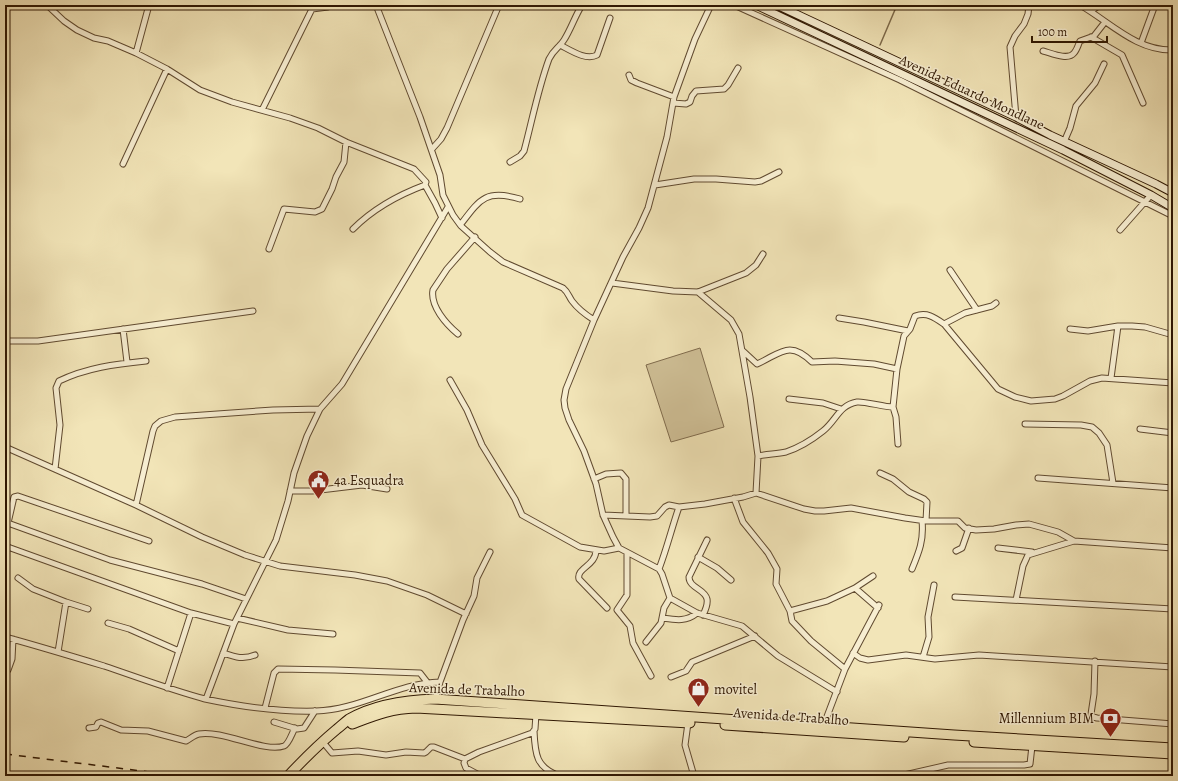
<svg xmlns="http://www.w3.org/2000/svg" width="1178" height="781" viewBox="0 0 1178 781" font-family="Alegreya,serif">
<rect width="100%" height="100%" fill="#f2e5b8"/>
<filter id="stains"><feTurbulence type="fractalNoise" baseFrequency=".005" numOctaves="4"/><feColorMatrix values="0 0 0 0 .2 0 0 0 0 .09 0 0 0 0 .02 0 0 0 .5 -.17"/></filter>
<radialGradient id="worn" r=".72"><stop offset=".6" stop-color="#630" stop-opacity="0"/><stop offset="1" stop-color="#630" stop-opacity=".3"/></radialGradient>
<path fill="#d1c299" stroke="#806c4e" d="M700,348L724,427L671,442L646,365Z"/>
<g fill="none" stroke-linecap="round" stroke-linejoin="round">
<path stroke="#7c694a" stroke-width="1.5" d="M880,45L897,5"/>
<defs>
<path id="street" d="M47,5L64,21L77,30L94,38L108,41L136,53L167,69L200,90L232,102L290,118L318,128L346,142L414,169L426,182L425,185L435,203L442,218
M376,5L420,117L440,175L443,195L453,215L461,226L490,252L503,262L563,288C568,292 569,297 572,301C578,309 586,315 594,320
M711,5L695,39L674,97L667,137L648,208L639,228L623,257L594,320L566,389L564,400L565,408L569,420L584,451L596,484L603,515L613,537L619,548L659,569L662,574L670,598L697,613L742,626L778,656L837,692
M734,5L900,80L1173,216
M1080,5C1110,22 1136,51 1173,50
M312,9L328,7L335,5
M1091,11L1100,5
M1091,37L1122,55L1143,103
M1141,43L1155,5
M560,45C570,50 586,61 597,55L610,18
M1043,51C1051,53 1068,61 1074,53C1077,50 1078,45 1080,41L1094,36L1105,22
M136,53L149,5
M629,75L631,80L637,83L674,97
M673,103L686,104L690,102L692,96L696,91L724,89L728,85L738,68
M262,110L314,5
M1016,117L1010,47L1015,36L1024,24L1028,14L1029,5
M1064,142L1070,128L1076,106L1095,83L1104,64
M432,149L441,139L447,128L499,5
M510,162L520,156L524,151C532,121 538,89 549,59C554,49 559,48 564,40C571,29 575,16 582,5
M123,164L167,69
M655,185L694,179H716L755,182L761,181L779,172
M461,224C480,199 486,189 520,199
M353,229C373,209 398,195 425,185
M1120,230L1151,195
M269,249L284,209L315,212L322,209L332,189L336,177L344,162L346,142
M950,270L977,310
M612,283L673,291L698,292L746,273L756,265L763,254
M698,292L731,320L739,334L750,397L758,456L756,493
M839,318L864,322L908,331
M944,324L965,313L992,306L996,303
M123,329L127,362
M1070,329L1088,331L1118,326H1132L1145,327L1173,335
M458,334C446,324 430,306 433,290L447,269L475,237
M5,341H38L253,311
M743,351L757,364C780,354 789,339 812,362L835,361L874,364L897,369
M1111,378L1118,326
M450,380L467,410L482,445L515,499L522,515L580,547L604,551L619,548
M789,399L823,403L841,409
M893,407L896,417L898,444
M1025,424L1081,425L1092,427L1099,433L1107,445L1113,483
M1140,429L1173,433
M5,447L136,505L202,537L245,555L280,566L355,575L387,581L427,595L466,614
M758,456C767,454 777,454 786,452C798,448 813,439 823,431C836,421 839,405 857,402C864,401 884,407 893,407L897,369L904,336L910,329L915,316C927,312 934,317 944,324L998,389L1015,397L1031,401L1055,399L1063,396L1090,381L1102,378L1173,383
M55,469L60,425L56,388L59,381C86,368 115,364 146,361
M880,473L893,479L909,492L924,499L927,502L926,521
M1038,478L1173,488
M594,479L606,474L621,473L626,479V516
M290,491H312L362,485L387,489
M734,498L743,522L768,553L777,569L776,584L790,611L792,621L811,641L845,669
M136,505L153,431L155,426L161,421L175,417L273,410L320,409
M603,515L650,517L657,516L665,507L669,505L679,507L705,504L743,497L756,493L804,509L815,511H824L851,508L905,518L926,521H958L965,528L976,530L994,529L1016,525L1029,524L1058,532L1074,541L1173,548
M5,522L110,560L202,584L246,599
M8,523L14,497L18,496L149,541
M5,546L191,613L234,624
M998,548L1032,552
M596,550C596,566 576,568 579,579L607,608
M956,551L962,548L969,528
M627,553V595L617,610L630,626L633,643L651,676
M698,557L717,568L731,580
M659,569C667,548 672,527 679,507
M912,569C919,552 924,540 922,521
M18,578L33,589L66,602
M855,588L873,576
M955,597L1173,609
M1016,600L1023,566L1028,555L1074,541
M790,611L827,601L855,588L878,608
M703,615C705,611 708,604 707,599C705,589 689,588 689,577L707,540
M237,618L288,630L333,634
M662,618C676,620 686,622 697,613
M108,623L129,629L179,651
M5,637C38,646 71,656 104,666C137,677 171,690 205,699C238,706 282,712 316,711C360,710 396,683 440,682
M646,642L661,623L664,608L670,598
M58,652L66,602L88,609
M223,653C235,657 243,660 255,655
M853,653L860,658L868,660L906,655L935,659L979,655L1173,667
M923,657L929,637L928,617L934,585
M1095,661L1094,694L1091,714L1093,717L1097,718L1173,724
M8,670L12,659L13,639
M671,677L686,671L692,662L755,636
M167,688L191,613
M206,699L234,624L276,540L288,501L294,473L307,436L320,409L342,384L448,207
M435,700L440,682L463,620L474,596L477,578L490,552
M265,708L274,673L278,669L335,670L420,673L427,682
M274,722L297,729L304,728L315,711
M688,723L685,745L694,776
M823,727L845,669L879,605
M89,728L96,727L98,723L101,722L121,730L148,731L186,741C190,739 194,735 199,734C224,730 264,753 284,746C289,744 292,733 295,728
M534,731C535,754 536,768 560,776
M322,741L332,753L358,751L386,755L406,752L424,753L426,752L431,747H434L465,759L479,752L532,733L535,729L536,714
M465,759L464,763L466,768L481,776
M900,776L948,765H1024L1030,764L1032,746"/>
<path id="secondary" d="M756,5L1063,150L1151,195L1173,208
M777,5L1016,117L1050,135L1156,184L1173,193"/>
<path id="highway" d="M352,724C376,715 390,709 416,708L690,723
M725,725L904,737
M974,742L1173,754
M288,776C304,759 319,744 337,729C341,726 345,722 349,719C375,704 405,700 435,699L954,735L1173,748"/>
</defs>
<use href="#street" stroke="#604a30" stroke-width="7"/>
<use href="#secondary" stroke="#2f1702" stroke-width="9"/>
<use href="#highway" stroke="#2f1702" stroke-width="11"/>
<use href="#street" stroke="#f7eed1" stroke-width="5"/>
<use href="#secondary" stroke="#f7eed1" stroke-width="7"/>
<use href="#highway" stroke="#f2e5b8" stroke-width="9"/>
<path stroke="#2f1702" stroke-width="1.5" stroke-dasharray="7 7" stroke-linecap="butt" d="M5,754L182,776"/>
</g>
<defs>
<symbol id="civic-pin" viewBox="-11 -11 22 30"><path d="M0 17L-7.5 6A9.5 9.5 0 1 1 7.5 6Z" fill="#8f2418" stroke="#f7eed1"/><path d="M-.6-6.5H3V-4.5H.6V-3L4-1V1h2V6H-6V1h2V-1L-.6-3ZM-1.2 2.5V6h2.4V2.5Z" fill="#fff"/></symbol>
<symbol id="shop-pin" viewBox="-11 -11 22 30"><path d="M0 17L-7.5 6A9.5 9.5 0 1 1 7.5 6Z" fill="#8f2418" stroke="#f7eed1"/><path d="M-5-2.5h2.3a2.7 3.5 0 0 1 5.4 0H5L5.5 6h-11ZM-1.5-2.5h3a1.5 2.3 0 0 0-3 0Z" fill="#fff"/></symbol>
<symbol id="bank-pin" viewBox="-11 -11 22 30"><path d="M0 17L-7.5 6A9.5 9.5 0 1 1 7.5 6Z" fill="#8f2418" stroke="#f7eed1"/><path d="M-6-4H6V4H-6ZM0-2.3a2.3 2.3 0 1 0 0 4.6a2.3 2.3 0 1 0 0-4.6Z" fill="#fff"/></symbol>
</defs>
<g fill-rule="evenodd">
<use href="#civic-pin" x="306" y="468" width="25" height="34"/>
<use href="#shop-pin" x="686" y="676" width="25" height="34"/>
<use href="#bank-pin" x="1098" y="706" width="25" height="34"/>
</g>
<g text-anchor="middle" stroke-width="3" stroke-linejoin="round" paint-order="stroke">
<g font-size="14" fill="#2f1702" stroke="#f7eed1">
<text transform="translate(972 92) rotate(25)" y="5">Avenida Eduardo Mondlane</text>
<text transform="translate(467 689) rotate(2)" y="5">Avenida de Trabalho</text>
<text transform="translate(791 716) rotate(4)" y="5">Avenida de Trabalho</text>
</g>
<g font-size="14" fill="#2f1702" stroke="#f7eed1" text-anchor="start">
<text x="334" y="485">4a Esquadra</text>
<text x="714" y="694">movitel</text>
<text x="1094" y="723" text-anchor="end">Millennium BIM</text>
</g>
</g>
<rect width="1178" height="781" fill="none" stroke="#f2e5b8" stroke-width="20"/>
<rect x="6" y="6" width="1166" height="769" fill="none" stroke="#2f1702" stroke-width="2"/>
<rect x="10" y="10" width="1158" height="761" fill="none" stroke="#2f1702"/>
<path d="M1032 36v6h75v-6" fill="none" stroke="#2f1702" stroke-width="2"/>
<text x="1038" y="36" font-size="12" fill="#2f1702" stroke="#f7eed1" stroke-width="3" paint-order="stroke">100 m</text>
<rect width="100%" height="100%" filter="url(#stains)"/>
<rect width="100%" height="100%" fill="url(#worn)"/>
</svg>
